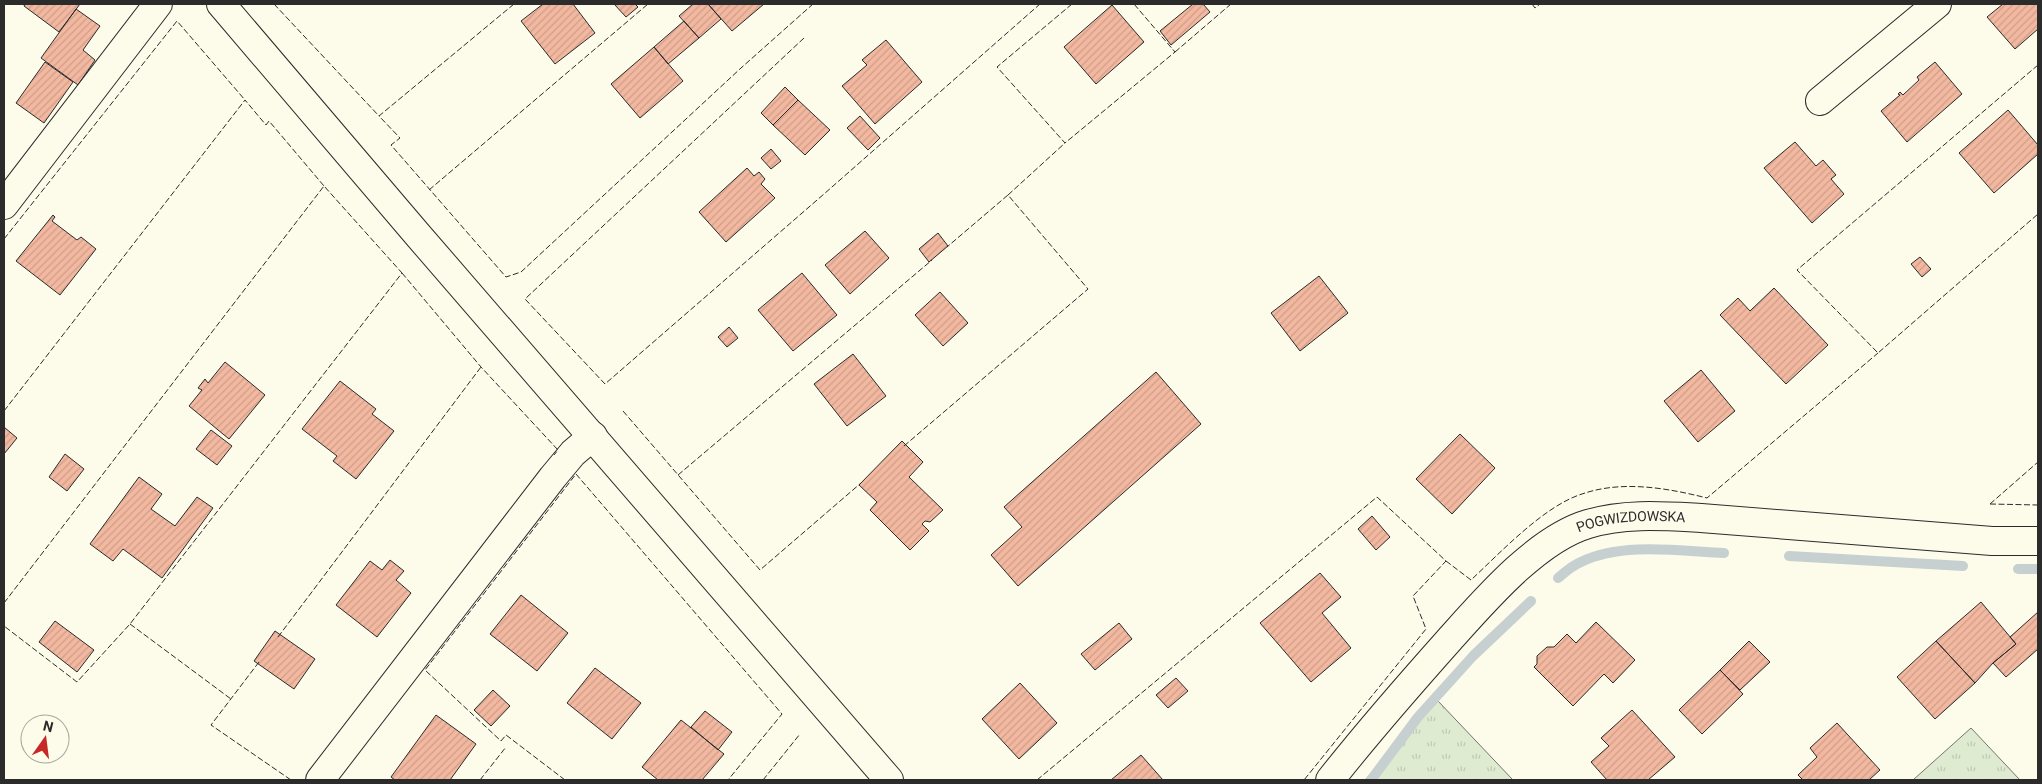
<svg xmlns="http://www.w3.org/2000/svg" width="2042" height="784" viewBox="0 0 2042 784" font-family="Roboto,sans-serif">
<defs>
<pattern id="grass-tufts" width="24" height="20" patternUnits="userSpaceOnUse" patternTransform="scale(1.25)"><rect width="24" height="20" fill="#deebd1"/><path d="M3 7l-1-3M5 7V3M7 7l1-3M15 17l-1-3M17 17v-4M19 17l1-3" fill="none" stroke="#bfcab4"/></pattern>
<pattern id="building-hatch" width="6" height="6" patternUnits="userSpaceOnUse" patternTransform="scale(1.25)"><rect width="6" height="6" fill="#f2b8a0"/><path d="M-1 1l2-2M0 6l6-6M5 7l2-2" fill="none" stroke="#d09e8a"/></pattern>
</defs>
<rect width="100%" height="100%" fill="#fdfbea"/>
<path fill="url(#grass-tufts)" stroke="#74746e" d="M1438,701L1513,780H1365Z
M1971,728L2020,780H1913Z"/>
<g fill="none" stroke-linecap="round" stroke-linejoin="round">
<path stroke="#c7d0d0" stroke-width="10" d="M1789,556L1963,566
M2018,569H2038
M1558,578C1565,572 1573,565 1581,562C1622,542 1679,551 1724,553
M1371,780L1418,717L1473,656L1531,601"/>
</g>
<path fill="url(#building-hatch)" stroke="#2b2b2b" d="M25,4H80L59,32L24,6Z
M543,4H573L595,33L555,64L521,21Z
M614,4H635L638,7L626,17Z
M693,4H708L721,19L699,38L679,16Z
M708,4H764L732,31Z
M1193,4H1203L1210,12L1171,45L1160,31Z
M2003,4H2038V29L2015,49L1987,17Z
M1112,5L1144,42L1096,84L1064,47Z
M76,9L100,26L83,50L95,60L78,85L41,58Z
M684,21L699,38L668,64L654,47Z
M886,40L922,82L875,124L842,86L867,65L862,60Z
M654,47L683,81L640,118L611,84Z
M45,62L73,82L44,123L16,103Z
M1935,62L1962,94L1907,142L1881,111L1900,95L1898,94L1900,92L1903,95L1919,80L1917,77Z
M785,87L798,100L773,125L761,113Z
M798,100L830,130L805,155L773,125Z
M2008,110L2038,145V154L1994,193L1959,153Z
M860,116L880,138L868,150L847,128Z
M1795,142L1816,166L1823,160L1836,175L1831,179L1844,194L1812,223L1764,168Z
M771,149L781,161L771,169L761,158Z
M747,168L754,176L759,172L765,179L761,184L775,198L726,242L699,212Z
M53,215L55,217L52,221L77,240L81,237L96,249L60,295L16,261Z
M865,231L889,258L850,294L825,265Z
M938,233L948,246L929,262L919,249Z
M1920,257L1931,269L1922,277L1911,264Z
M802,273L837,315L793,351L758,310Z
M1319,276L1348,313L1300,351L1271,313Z
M1774,288L1828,345L1786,384L1720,315L1738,298L1750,311Z
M940,292L968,323L943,346L915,315Z
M729,327L738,338L727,347L718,337Z
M853,354L886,396L847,426L814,384Z
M225,362L265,395L229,439L189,406L202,390L198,388L205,379L208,383Z
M1701,370L1735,411L1698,442L1664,401Z
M1156,372L1201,424L1018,586L991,555L1022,527L1004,507Z
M340,381L376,409L372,414L394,431L356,479L333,461L337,456L302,429Z
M4,427L17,438L4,454Z
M211,430L232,446L217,465L196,449Z
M1460,434L1495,468L1452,514L1416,479Z
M902,441L923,462L909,477L943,510L930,522L925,521L922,524L929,531L910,550L870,510L877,502L859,485Z
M65,454L84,469L67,491L49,477Z
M139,477L162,494L151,509L175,526L197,497L213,508L162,578L123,549L113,561L90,544Z
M1372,516L1390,537L1376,550L1358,529Z
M390,560L404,571L396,580L411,593L377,637L336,605L370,561L382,570Z
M1320,573L1341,597L1322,613L1351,648L1311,682L1260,623Z
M521,595L568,633L537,671L490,634Z
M1981,602L2016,644L1993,663L1975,683L1936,641Z
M2038,612V649L2006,677L1993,663L2016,644L2010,637Z
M55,621L94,650L77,672L39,642Z
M1596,622L1635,660L1613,683L1604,674L1573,706L1534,667L1537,664V656L1547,647H1554L1567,634L1576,643Z
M1119,623L1132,639L1095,670L1081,654Z
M275,631L315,659L294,689L254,661Z
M1749,641L1770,662L1740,690L1720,670Z
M1936,641L1975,683L1935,719L1897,677Z
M595,668L641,703L612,739L567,703Z
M1720,670L1743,694L1702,734L1679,710Z
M1176,678L1188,691L1168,708L1156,695Z
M1020,683L1057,723L1019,759L982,719Z
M493,690L510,706L491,726L474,710Z
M1632,710L1675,757L1648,780H1607L1591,762L1609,746L1601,738Z
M705,711L732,732L718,750L691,727Z
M436,715L476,744L450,780H395L391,777Z
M681,720L724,754L702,780H658L642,767Z
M1837,723L1880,770L1869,780H1803L1798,775L1817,757L1810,748Z
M1141,755L1163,780H1111Z"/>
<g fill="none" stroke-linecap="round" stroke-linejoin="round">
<defs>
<g id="street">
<path d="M1820,101L1937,4"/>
<path d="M4,205L158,4"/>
<path d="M320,780L553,477L573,453L593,436"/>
<path id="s1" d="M1330,780C1368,732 1409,685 1450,639C1485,600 1537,539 1588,524C1625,513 1663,516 1701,518L1992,541H2038"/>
</g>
<path id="secondary" d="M221,4L417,234L889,780"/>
</defs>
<use href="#street" stroke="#2b2b2b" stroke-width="30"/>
<use href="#secondary" stroke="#2b2b2b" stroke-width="30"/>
<use href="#street" stroke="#fdfbea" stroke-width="28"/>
<use href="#secondary" stroke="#fdfbea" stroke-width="28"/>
<path stroke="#2b2b2b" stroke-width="1" stroke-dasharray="6 2.5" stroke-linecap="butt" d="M274,4L379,116
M514,4L379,116L400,138L391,145L506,277L521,272L741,68L813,4
M1072,4L997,67L1065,143L1175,52L1134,4
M1532,4L1535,8L1540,4
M804,38L525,299L605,384L824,194L1040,4
M1175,52L1231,4
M2038,65L1797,270L1878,353L2038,214
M429,190L648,4
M1008,195L1065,143
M4,239L177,21L245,100
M402,273L481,367L558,450L554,455
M4,411L245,100L266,125L269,121L324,186
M623,411L760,570L861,483
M904,446L1088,289L1008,195L947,247
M678,475L932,260
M1990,504L2038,462
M1990,504L2038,505
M1446,561L1471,580C1501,552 1544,506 1582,494C1622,480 1667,488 1707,498L1878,353
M4,603L324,186L402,273L130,624L77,682L4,626
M130,624L231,699
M278,637L481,367
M259,662L211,725L291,780
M480,780L506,747
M565,780L506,735L501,741L425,670L576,474L782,714L728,780
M763,780L800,734
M1037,780L1377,497L1446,561L1413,596L1426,629L1304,780"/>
</g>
<g text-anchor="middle" stroke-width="4" stroke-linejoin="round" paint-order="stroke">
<g font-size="14" fill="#2b2b2b" stroke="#fdfbea">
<text dy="5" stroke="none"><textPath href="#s1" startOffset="410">POGWIZDOWSKA</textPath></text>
</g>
</g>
<rect width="2042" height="784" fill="none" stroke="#2b2b2b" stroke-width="10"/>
<g transform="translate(45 739) rotate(14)"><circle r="24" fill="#fdfbea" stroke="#a9a89e"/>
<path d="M0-4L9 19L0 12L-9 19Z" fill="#c62828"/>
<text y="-8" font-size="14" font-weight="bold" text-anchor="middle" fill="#2b2b2b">N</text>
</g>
</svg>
